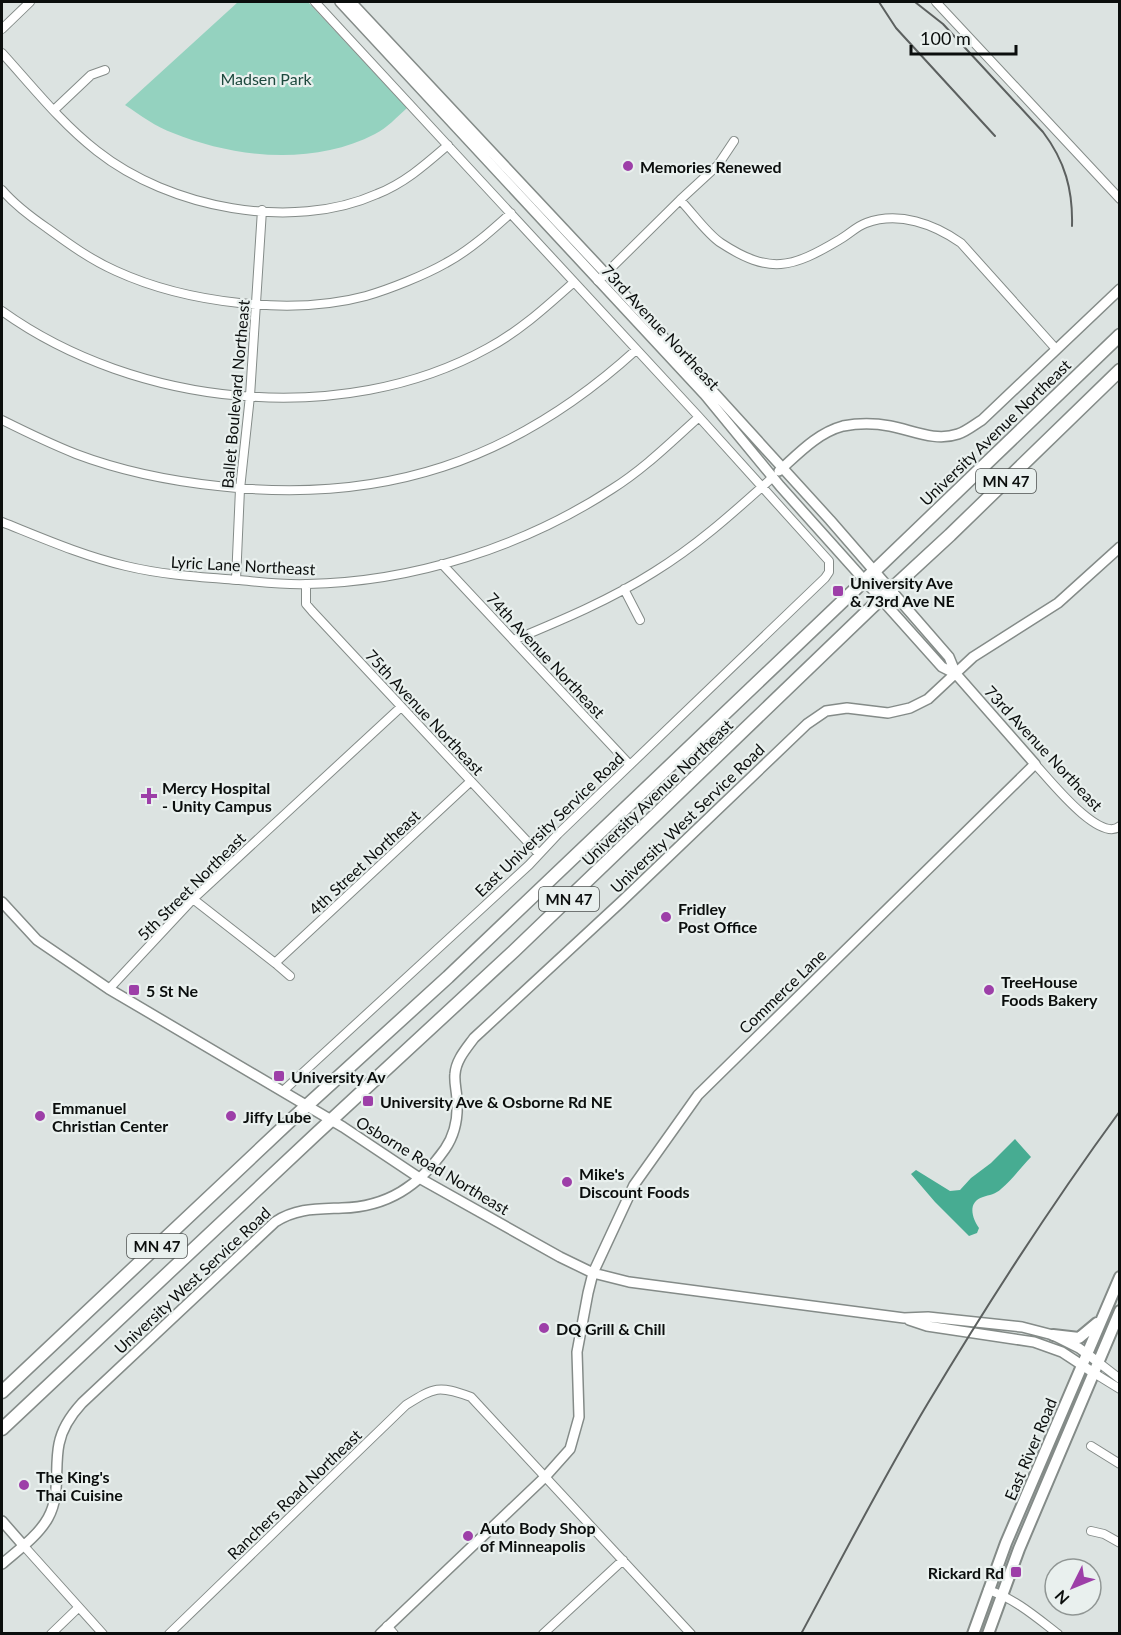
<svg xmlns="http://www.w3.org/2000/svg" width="1121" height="1635" font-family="Lato,sans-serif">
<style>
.green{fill:#94d2bf}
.water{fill:#47ac92}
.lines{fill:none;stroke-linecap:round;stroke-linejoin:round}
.minor-casing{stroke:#848b88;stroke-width:10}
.tertiary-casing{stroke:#848b88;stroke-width:12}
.secondary-casing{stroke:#848b88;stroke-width:14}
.primary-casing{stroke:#848b88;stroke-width:15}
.minor{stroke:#fff;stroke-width:8}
.tertiary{stroke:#fff;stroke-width:9}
.secondary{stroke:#fff;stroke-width:10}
.primary{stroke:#fff;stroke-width:12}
.rail{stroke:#5c605f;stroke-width:2}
.poi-dot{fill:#9d3fa8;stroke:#e9f0ee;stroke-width:2}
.labels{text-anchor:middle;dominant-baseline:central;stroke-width:4.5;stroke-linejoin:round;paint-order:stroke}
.shield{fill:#e9f0ee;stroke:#4e5250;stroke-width:1.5}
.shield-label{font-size:15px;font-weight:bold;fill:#0b0e0d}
.park-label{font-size:16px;fill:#1d493d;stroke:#e9f0ee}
.poi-label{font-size:16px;font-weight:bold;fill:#0b0e0d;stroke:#e9f0ee;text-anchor:start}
.street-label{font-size:16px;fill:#0b0e0d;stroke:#e9f0ee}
</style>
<rect width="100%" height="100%" fill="#dce3e1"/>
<path class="green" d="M238 2H308L407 108C397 117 387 128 375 134 313 166 235 158 173 133 156 127 140 115 125 105Z"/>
<path class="water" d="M1015 1139 1031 1157C1021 1167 1012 1180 1001 1189 996 1194 989 1195 983 1197 967 1202 972 1218 979 1228L977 1233 969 1236 935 1202 911 1174 916 1170 950 1191 960 1190 971 1178 991 1163Z"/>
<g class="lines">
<g class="minor-casing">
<path id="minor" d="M936 2 1120 199
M2 29 30 2
M2 53C32 86 61 123 97 151 169 208 292 232 377 194 405 183 426 164 448 145
M54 110 91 75 105 70
M2 190C15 205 31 217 47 228 69 244 91 260 116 271 186 303 292 316 366 296 390 289 425 275 446 263 470 250 491 231 511 213
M680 200C692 212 707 234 721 243 770 275 792 268 839 240 848 235 857 226 866 223 899 211 934 224 961 243L1056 349
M598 281 680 200 718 165 734 141
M2 311C136 407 342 429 488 348 520 331 547 306 574 282
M2 420C26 432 51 444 76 454 121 471 171 481 218 486 383 505 514 461 636 350
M2 522C42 538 83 556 126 566 163 575 201 577 239 580 261 582 284 585 307 584 413 582 523 547 612 489 644 469 671 442 699 417
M442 564 630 765
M236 580 240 489 250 396 262 210
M306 584V604L312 611 539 854
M624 589 640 620
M514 640C562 620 610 600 654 572 698 545 735 511 773 477
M1035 764C1049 779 1100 844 1120 826
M193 899 275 963 290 976
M275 963 471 781
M109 989 193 899 401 707
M283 1091 529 865 558 834 825 578 829 572V561L699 417 315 2
M1098 1362 1120 1379
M1094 1373 1120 1389
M1091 1446 1120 1464
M1091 1531 1104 1534 1120 1543
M23 1545 103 1634
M988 1590C1014 1598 1036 1617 1058 1634
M387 1626 394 1634
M51 1634 78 1608
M169 1634 406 1405C435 1387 438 1385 471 1397L691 1634
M543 1634 623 1560"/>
</g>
<g class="tertiary-casing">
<path id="tertiary" d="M340 2 705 395 780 486 942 667 956 674
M351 2 606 274 830 520 949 657 956 674 1035 764 698 1095 634 1185 593 1273 588 1293 577 1352 579 1417 570 1449 545 1477 380 1634
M779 471C798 454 817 433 843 426 858 423 875 423 890 426 912 430 935 442 958 434 967 431 975 424 982 420L1120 289
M2 902 37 940 109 989 343 1127 421 1179 560 1257 593 1273 629 1282 789 1303 904 1318 928 1317 1022 1327 1053 1335 1079 1348 1098 1362
M909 1320 927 1326 1034 1342 1062 1352 1094 1373
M2 1521 23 1545
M2 1564C17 1551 38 1536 48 1518 61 1495 54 1468 59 1444 62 1428 71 1415 82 1403L275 1222C296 1208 317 1209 342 1208 387 1207 419 1186 445 1149 454 1136 458 1118 457 1101 457 1092 454 1083 455 1074 456 1060 466 1049 474 1038L621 902 807 724 826 711 847 708 888 713 910 708 928 699 973 657 1058 603 1120 547"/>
</g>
<g class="secondary-casing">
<path id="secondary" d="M1053 1335 1079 1338 1097 1323
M973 1634 1006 1543 1120 1277
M988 1634 1019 1549 1120 1311"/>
</g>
<g class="primary-casing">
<path id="primary" d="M2 1392 291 1120 448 977 866 579 1120 335
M2 1429 315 1135 514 951 872 607 950 535 1120 370"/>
</g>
<use href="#minor" class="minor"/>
<use href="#tertiary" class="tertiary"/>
<use href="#secondary" class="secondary"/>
<use href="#primary" class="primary"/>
<path class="rail" d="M879 2 896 28 995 136
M915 2 943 24 1043 132C1065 161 1073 190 1072 226
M801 1634C843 1556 883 1478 928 1403 988 1303 1051 1205 1120 1111"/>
</g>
<g class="poi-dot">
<circle cx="628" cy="166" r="6"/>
<rect x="832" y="585" width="12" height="12" rx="3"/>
<path d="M146 787h6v6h6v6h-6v6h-6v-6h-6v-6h6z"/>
<circle cx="666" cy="917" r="6"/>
<rect x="128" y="984" width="12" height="12" rx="3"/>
<circle cx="989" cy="990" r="6"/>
<rect x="273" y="1070" width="12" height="12" rx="3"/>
<rect x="362" y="1095" width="12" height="12" rx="3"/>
<circle cx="40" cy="1116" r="6"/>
<circle cx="231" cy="1116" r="6"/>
<circle cx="567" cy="1182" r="6"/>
<circle cx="544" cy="1328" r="6"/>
<circle cx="24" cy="1485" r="6"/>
<circle cx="468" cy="1536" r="6"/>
<rect x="1010" y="1566" width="12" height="12" rx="3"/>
</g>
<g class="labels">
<g class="shield">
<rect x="976" y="469" width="60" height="24" rx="4.5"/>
<rect x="539" y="887" width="60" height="24" rx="4.5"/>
<rect x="127" y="1234" width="60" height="24" rx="4.5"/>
</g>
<g class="shield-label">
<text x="1006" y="481">MN 47</text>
<text x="569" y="899">MN 47</text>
<text x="157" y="1246">MN 47</text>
</g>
<g class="park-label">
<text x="266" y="78">Madsen Park</text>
</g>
<g class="poi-label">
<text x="640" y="166">Memories Renewed</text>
<text x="850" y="582">University Ave<tspan x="850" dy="18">&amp; 73rd Ave NE</tspan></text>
<text x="162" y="787">Mercy Hospital<tspan x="162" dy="18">- Unity Campus</tspan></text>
<text x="678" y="908">Fridley<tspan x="678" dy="18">Post Office</tspan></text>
<text x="1001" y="981">TreeHouse<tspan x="1001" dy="18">Foods Bakery</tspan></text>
<text x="146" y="990">5 St Ne</text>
<text x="291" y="1076">University Av</text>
<text x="380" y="1101">University Ave &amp; Osborne Rd NE</text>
<text x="52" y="1107">Emmanuel<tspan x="52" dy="18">Christian Center</tspan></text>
<text x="243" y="1116">Jiffy Lube</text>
<text x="579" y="1173">Mike's<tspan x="579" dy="18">Discount Foods</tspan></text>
<text x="556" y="1328">DQ Grill &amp; Chill</text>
<text x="36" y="1476">The King's<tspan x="36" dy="18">Thai Cuisine</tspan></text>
<text x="480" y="1527">Auto Body Shop<tspan x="480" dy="18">of Minneapolis</tspan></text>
<text x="1004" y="1572" text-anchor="end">Rickard Rd</text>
</g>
<g class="street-label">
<text transform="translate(661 327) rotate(47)">73rd Avenue Northeast</text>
<text transform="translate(235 394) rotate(-85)">Ballet Boulevard Northeast</text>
<text transform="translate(995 432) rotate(-44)">University Avenue Northeast</text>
<text transform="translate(243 565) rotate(3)">Lyric Lane Northeast</text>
<text transform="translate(546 655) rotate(47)">74th Avenue Northeast</text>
<text transform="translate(425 712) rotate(47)">75th Avenue Northeast</text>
<text transform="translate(1044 748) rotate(47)">73rd Avenue Northeast</text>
<text transform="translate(657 792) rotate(-44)">University Avenue Northeast</text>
<text transform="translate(687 818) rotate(-44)">University West Service Road</text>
<text transform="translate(549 824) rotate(-44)">East University Service Road</text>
<text transform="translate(364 862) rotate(-43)">4th Street Northeast</text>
<text transform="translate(191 886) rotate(-45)">5th Street Northeast</text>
<text transform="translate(782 991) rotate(-44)">Commerce Lane</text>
<text transform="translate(433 1165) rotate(31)">Osborne Road Northeast</text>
<text transform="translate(192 1280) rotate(-43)">University West Service Road</text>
<text transform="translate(1030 1449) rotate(-67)">East River Road</text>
<text transform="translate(294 1494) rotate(-44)">Ranchers Road Northeast</text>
</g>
</g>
<rect width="1121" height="1635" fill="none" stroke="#0b0e0d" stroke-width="6"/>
<g transform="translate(1073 1587) rotate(227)"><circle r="28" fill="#e9f0ee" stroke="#909694" stroke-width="1.5"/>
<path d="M0-4.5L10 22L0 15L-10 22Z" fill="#9d3fa8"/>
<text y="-9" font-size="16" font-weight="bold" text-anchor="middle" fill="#0b0e0d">N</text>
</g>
<path d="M911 45v9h105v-9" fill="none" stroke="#0b0e0d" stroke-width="3"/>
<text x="920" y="45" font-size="18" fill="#0b0e0d" stroke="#e9f0ee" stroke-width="4.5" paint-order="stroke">100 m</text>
</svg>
